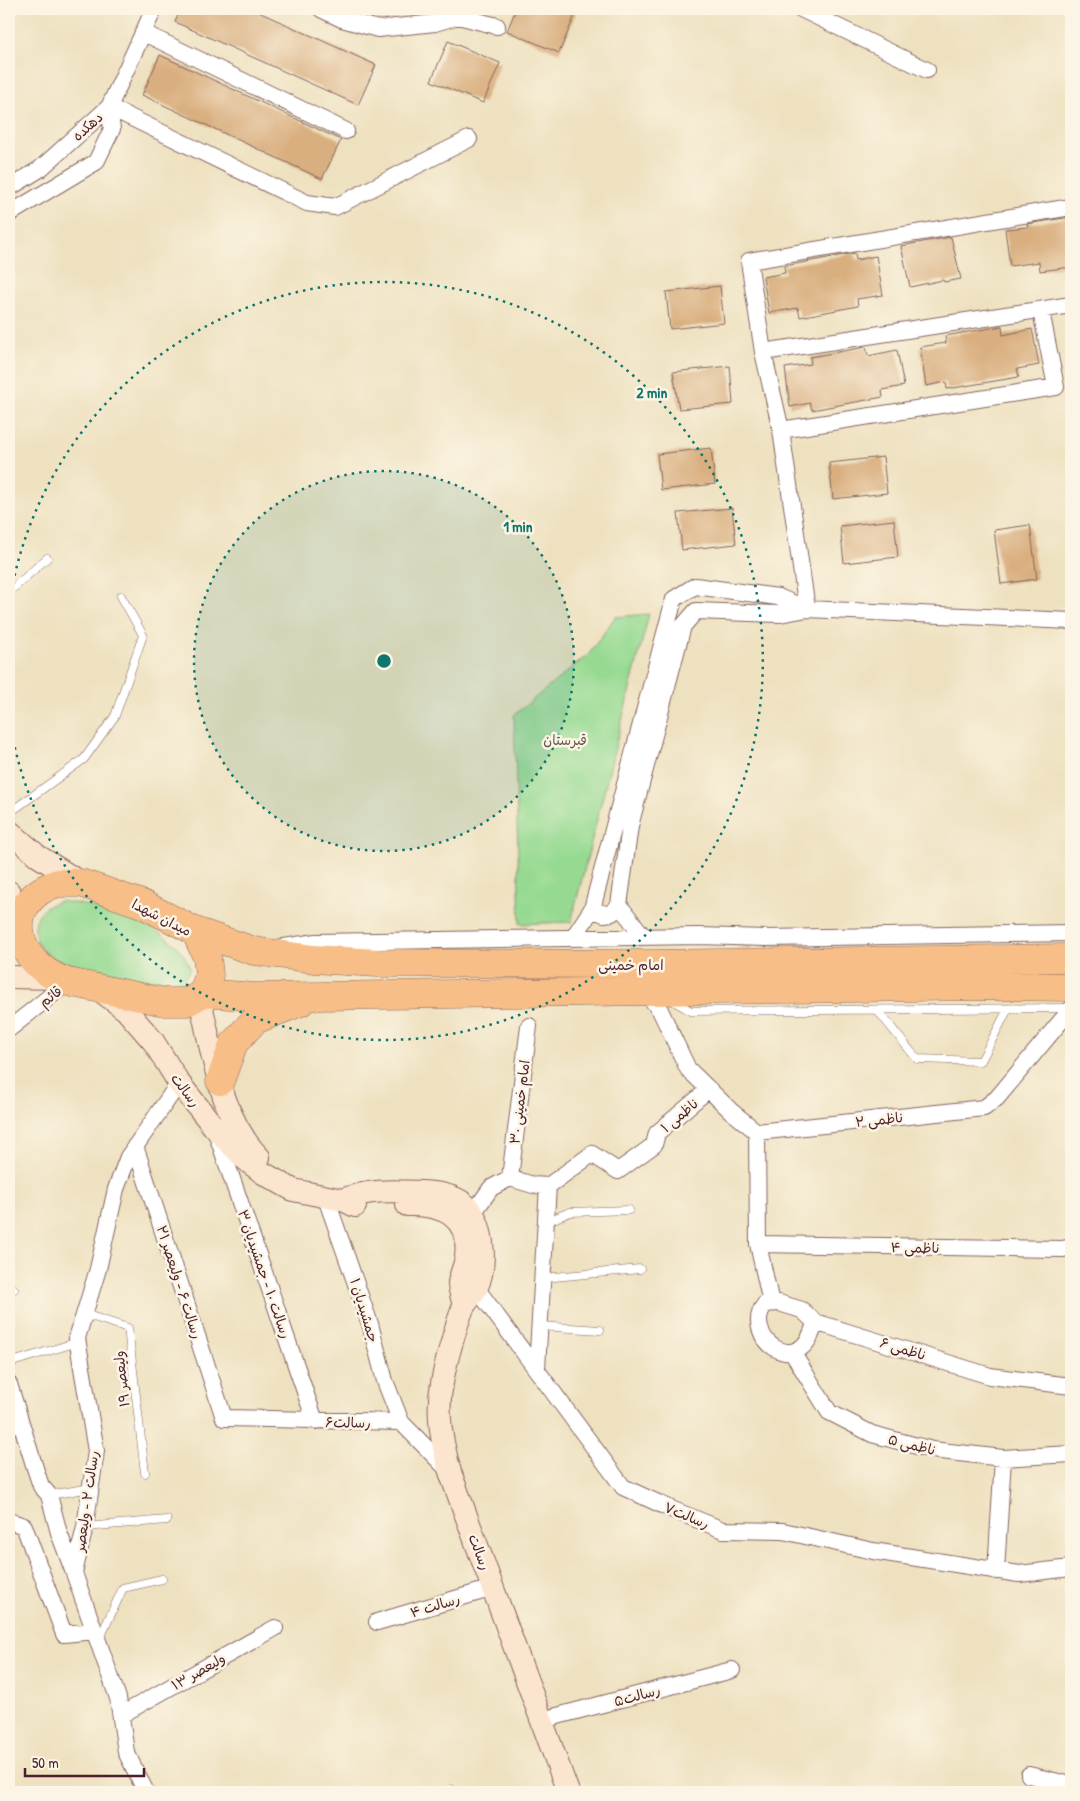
<svg xmlns="http://www.w3.org/2000/svg" width="1080" height="1801" font-family="'Patrick Hand','Playpen Sans Arabic',sans-serif">
<style>
.green{fill:#96da92;stroke:#707c5e}
.building{fill:#d9af7f}
.lines{fill:none;stroke-linecap:round;stroke-linejoin:round}
.lane-casing{stroke:#83635f;stroke-width:9}
.street-casing{stroke:#83635f;stroke-width:18}
.secondary-casing{stroke:#83635f;stroke-width:24}
.highway-casing{stroke:#83635f;stroke-width:29}
.lane{stroke:#fff;stroke-width:8}
.street{stroke:#fff;stroke-width:16}
.secondary{stroke:#fce5cf;stroke-width:22}
.highway{stroke:#f7be88;stroke-width:28}
.ring{fill:none;stroke:#0f766e;stroke-width:2.5;stroke-dasharray:2.5 5}
.labels{text-anchor:middle;dominant-baseline:central;stroke-width:5;stroke-linejoin:round;paint-order:stroke}
.street-label{font-size:14px;fill:#4a1f2b;stroke:#fcf5e5}
.park-label{font-size:14px;fill:#61574a;stroke:#fcf5e5}
.centre{fill:#0f766e;stroke:#fcf5e5;stroke-width:2.5}
.ring-label{font-size:15px;text-anchor:middle;font-weight:bold;fill:#0f766e;stroke:#fcf5e5;stroke-width:5;stroke-linejoin:round;paint-order:stroke}
</style>
<rect width="100%" height="100%" fill="#fcf5e5"/>
<filter id="ink" filterUnits="userSpaceOnUse"><feTurbulence type="fractalNoise" baseFrequency=".02" numOctaves="2"/><feDisplacementMap in="SourceGraphic" scale="10" xChannelSelector="R" yChannelSelector="G"/><feConvolveMatrix kernelMatrix="1 2 1 2 8 2 1 2 1" color-interpolation-filters="sRGB"/></filter>
<filter id="wash" filterUnits="userSpaceOnUse"><feTurbulence type="fractalNoise" baseFrequency=".0096" numOctaves="4" result="noise"/><feDisplacementMap in="SourceGraphic" scale="20" xChannelSelector="R" yChannelSelector="G"/><feGaussianBlur stdDeviation="1.12" result="paint"/><feColorMatrix in="noise" values="0 0 0 0 0 0 0 0 0 0 0 0 0 0 0 0 0 1.4 0 .05"/><feComposite in="paint" operator="in"/></filter>
<g filter="url(#wash)">
<rect width="100%" height="100%" fill="#eee1c0"/>
<path class="green" d="M649 614 571 922 520 924 514 715 589 654 615 617Z
M60 901C100 906 178 925 190 969L184 980 172 987C143 982 67 969 46 953 37 947 34 936 35 926 38 910 46 906 60 901Z"/>
<g id="blocks">
<path class="building" d="M181 9H252L376 65 358 105 175 22Z
M516 9H566L576 13 559 53 507 31Z
M448 41 500 63 483 103 431 81Z
M160 55 341 140 322 179 142 95Z
M1071 217V267L1040 271 1039 262 1010 266 1005 229 1028 227 1027 224Z
M951 237 961 279 944 282 943 280 910 287 901 246Z
M855 253 856 260 876 256 883 295 857 299 858 306 800 317 798 308 769 313 763 277 785 273 784 266Z
M720 286 724 323 670 329 666 292Z
M1002 326 1003 335 1032 329 1039 365 1017 369 1019 377 947 389 946 382 926 386 920 347 946 343 945 336Z
M866 347 868 356 897 350 904 386 882 390 883 397 812 410 810 403 790 407 785 368 811 364 810 357Z
M730 366 733 404 679 409 673 372Z
M711 448 715 484 661 490 657 454Z
M883 457 887 493 833 499 829 463Z
M732 508 736 544 682 550 678 513Z
M894 520 898 557 844 563 840 526Z
M1030 525 1037 579 1001 584 994 530Z"/>
</g>
</g>
<g filter="url(#ink)">
<use href="#blocks" fill-opacity="0" stroke="#83635f" stroke-width="1"/>
<g class="lines">
<g class="lane-casing">
<path id="lane" d="M9 592 47 558
M9 813 84 759 115 716 143 635 121 596
M670 999 691 1011 1070 1008
M877 1010 917 1059 981 1061 1008 1009
M546 1222 570 1212 629 1210
M543 1278 640 1269
M9 1290 14 1289
M84 1314 128 1328 145 1473
M540 1326 600 1330
M9 1363 78 1342
M49 1495 91 1488
M85 1527 167 1520
M99 1640 123 1588 162 1579
M451 1789V1792"/>
</g>
<g class="street-casing">
<path id="street" d="M321 9 342 19 378 29 435 23 458 16 497 26
M801 9 927 70
M144 33 346 131
M109 107 307 203 335 207 469 139
M9 188 40 169 109 107 154 9
M9 214 96 162 112 129 109 107
M763 352 1071 305
M781 430 1056 387 1041 311
M807 609 781 430 763 352 749 261 1071 207
M592 909 604 914 612 913 619 905
M644 937 619 905 630 826 683 626 696 611 780 614 807 609 1071 621
M573 938 592 909 674 599 695 586 778 597 807 609
M284 947 316 942 699 936 766 938 1071 933
M644 990 660 1010 688 1069 731 1111 757 1132
M9 1029 68 982
M216 1132 315 1421
M757 1132 984 1108 997 1098 1071 1009
M757 1132 758 1244 771 1303
M135 1146 224 1418 401 1422 450 1472
M510 1178 529 1026
M326 1198 370 1324 385 1381 401 1422
M474 1212 491 1188 510 1178 533 1185 548 1186 592 1154 618 1171 654 1145 657 1133 709 1089
M758 1244 1063 1249 1071 1247
M477 1289 623 1487 671 1509 723 1530 783 1531 873 1551 1019 1574 1071 1568
M779 1303 802 1310 815 1322C801 1384 740 1336 765 1304Z
M815 1322 990 1376 1071 1386
M792 1352 829 1412 872 1434 932 1450 1003 1458 1071 1454
M537 1368 548 1186
M9 1384 35 1468 41 1486 49 1495 59 1533 74 1573
M9 1521 24 1526 64 1634 94 1631
M996 1571 1003 1458
M377 1622 493 1588
M121 1715 275 1628
M542 1720 732 1670
M1029 1775 1071 1785
M146 1792 126 1752 118 1698 74 1573 85 1527 96 1451 77 1338 98 1269 116 1189 128 1157 179 1083"/>
</g>
<g class="secondary-casing">
<path id="secondary" d="M9 831 38 856 81 883
M9 892 19 911
M9 977 56 978
M98 989 126 1010 153 1041 179 1083 214 1127 245 1159 263 1173 293 1190 343 1200 355 1206
M199 995C212 1049 219 1116 259 1157
M343 1200C366 1189 396 1191 421 1192 458 1193 477 1204 482 1243 484 1258 483 1273 477 1287 474 1294 468 1300 464 1306 457 1321 445 1365 442 1383 436 1414 442 1442 450 1472L568 1792
M407 1205C442 1204 471 1216 466 1257 465 1266 460 1275 459 1283 459 1290 463 1300 464 1306"/>
</g>
<g class="highway-casing">
<path id="highway" d="M58 883H81L142 904 195 931 207 957 209 975 203 993 187 1002H165L68 982C12 964 0 901 58 883Z
M195 931 254 951 313 959 377 963 652 964 1071 958
M203 993 256 997 979 986 1071 987
M220 1081 234 1043 255 1020 301 1002"/>
</g>
<use href="#lane" class="lane"/>
<use href="#street" class="street"/>
<use href="#secondary" class="secondary"/>
<use href="#highway" class="highway"/>
</g>
</g>
<circle cx="384" cy="661" r="190" fill="#0f766e" fill-opacity=".12"/>
<g class="ring">
<circle cx="384" cy="661" r="190"/>
<path d="M9 605A379 379 0 1 1 9 717"/>
</g>
<g class="labels">
<g class="street-label">
<text transform="translate(87 126) rotate(-42)">دهکده</text>
<text transform="translate(162 917) rotate(27)">میدان شهدا</text>
<text x="631" y="964">امام خمینی</text>
<text transform="translate(50 996) rotate(-38)">قائم</text>
<text transform="translate(186 1090) rotate(53)">رسالت</text>
<text transform="translate(519 1102) rotate(-83)">امام خمینی ۳۰</text>
<text transform="translate(679 1115) rotate(-40)">ناظمی ۱</text>
<text transform="translate(879 1119) rotate(-6)">ناظمی ۲</text>
<text transform="translate(915 1247) rotate(1)">ناظمی ۴</text>
<text transform="translate(265 1274) rotate(71)">رسالت ۱۰ - جمشیدیان ۳</text>
<text transform="translate(180 1282) rotate(72)">رسالت ۶ - ولیعصر ۲۱</text>
<text transform="translate(365 1310) rotate(73)">جمشیدیان ۱</text>
<text transform="translate(903 1348) rotate(17)">ناظمی ۶</text>
<text transform="translate(121 1379) rotate(-96)">ولیعصر ۱۹</text>
<text transform="translate(348 1422) rotate(1)">رسالت۶</text>
<text transform="translate(912 1444) rotate(14)">ناظمی ۵</text>
<text transform="translate(86 1501) rotate(-82)">رسالت ۲ - ولیعصر</text>
<text transform="translate(687 1515) rotate(23)">رسالت۷</text>
<text transform="translate(480 1552) rotate(69)">رسالت</text>
<text transform="translate(435 1605) rotate(-17)">رسالت ۴</text>
<text transform="translate(198 1671) rotate(-30)">ولیعصر ۱۳</text>
<text transform="translate(637 1695) rotate(-15)">رسالت۵</text>
</g>
<g class="park-label">
<text x="565" y="739">قبرستان</text>
</g>
</g>
<circle cx="384" cy="661" r="8" class="centre"/>
<g class="ring-label">
<text x="652" y="398">2 min</text>
<text x="518" y="532">1 min</text>
</g>
<rect width="1080" height="1801" fill="none" stroke="#fcf5e5" stroke-width="30"/>
<path d="M25 1768v8h119v-8" fill="none" stroke="#4a1f2b" stroke-width="2.5"/>
<text x="32" y="1768" font-size="15" fill="#4a1f2b" stroke="#fcf5e5" stroke-width="4" paint-order="stroke">50 m</text>
</svg>
